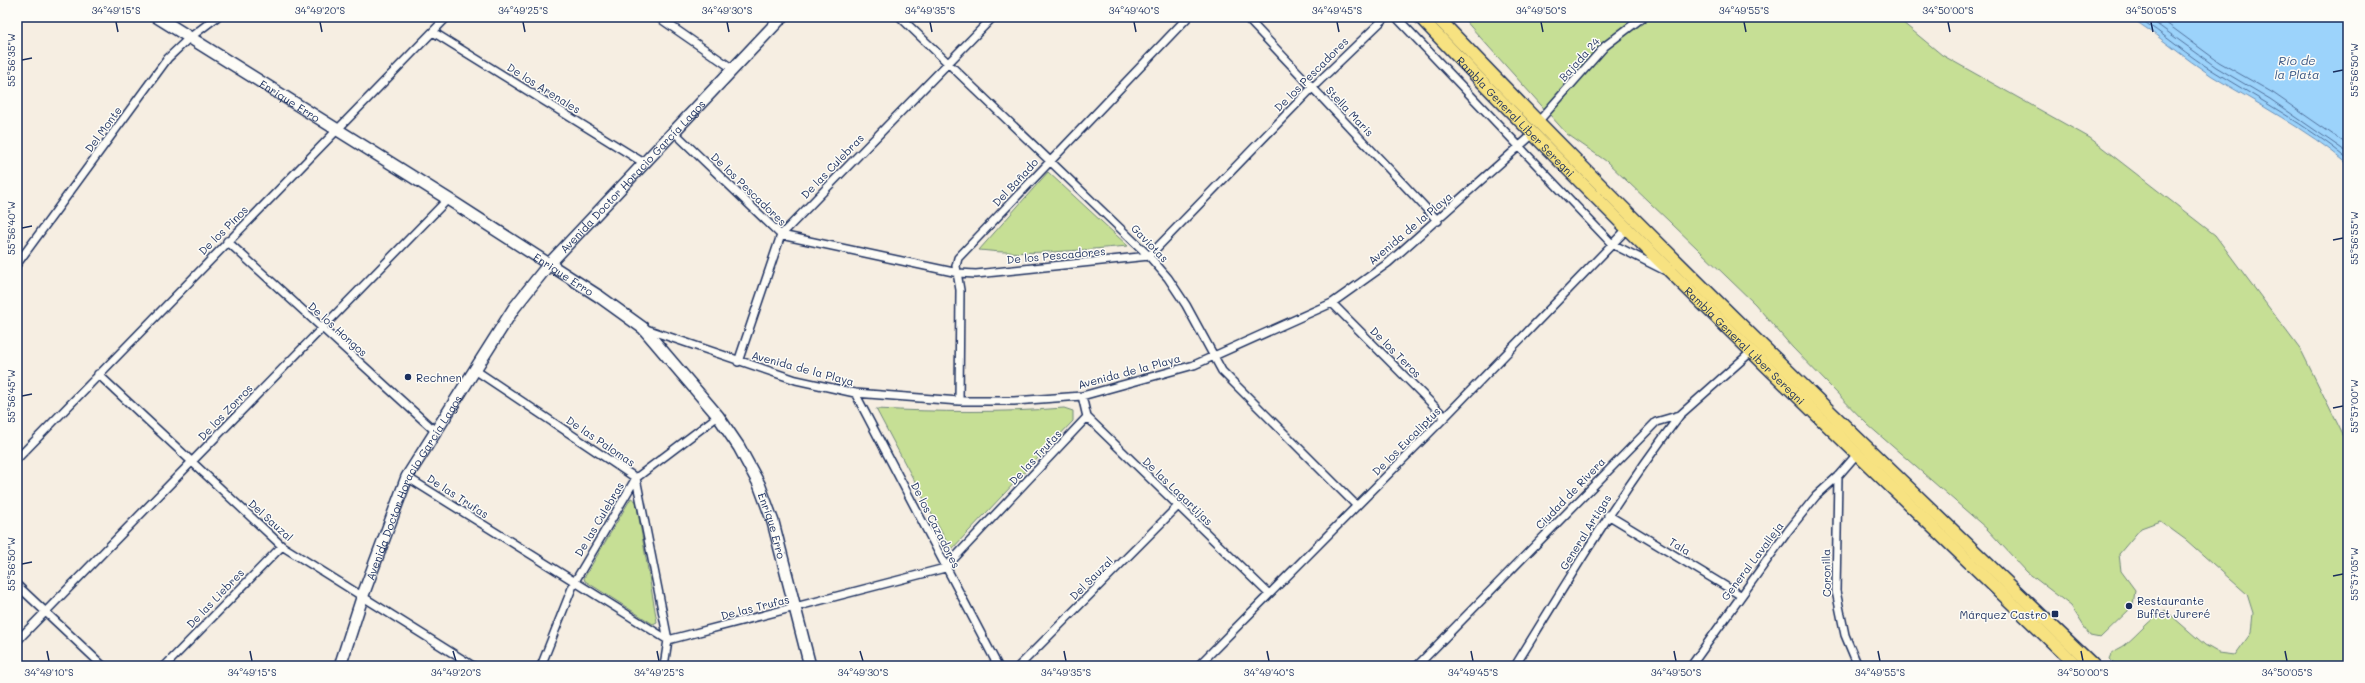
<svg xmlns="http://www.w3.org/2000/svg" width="2365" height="683" font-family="Mali,sans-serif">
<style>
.green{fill:#c6df95;stroke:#70877a}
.water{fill:#9cd3fb;stroke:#6891bc}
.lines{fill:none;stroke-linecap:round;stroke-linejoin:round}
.shore{stroke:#4f719d;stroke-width:1}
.street-casing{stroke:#1b2f5e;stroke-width:10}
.secondary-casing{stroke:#1b2f5e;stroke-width:14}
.primary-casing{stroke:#1b2f5e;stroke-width:15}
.street{stroke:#fdfcf7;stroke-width:7}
.secondary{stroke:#fdfcf7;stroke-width:11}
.primary{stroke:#f7e281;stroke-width:12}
.ticks{fill:none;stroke:#1b2f5e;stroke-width:1.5}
.poi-dot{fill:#1b2f5e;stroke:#fdfcf7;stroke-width:1.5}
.labels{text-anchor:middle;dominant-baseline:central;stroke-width:3;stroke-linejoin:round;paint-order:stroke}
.street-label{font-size:11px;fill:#1b2f5e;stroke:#fdfcf7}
.poi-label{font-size:11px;fill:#1b2f5e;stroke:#fdfcf7;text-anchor:start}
.water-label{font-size:12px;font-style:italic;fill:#3b5885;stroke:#fdfcf7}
.neatline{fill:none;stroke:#1b2f5e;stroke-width:1.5}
.ticks-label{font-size:10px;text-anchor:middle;fill:#1b2f5e}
</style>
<rect width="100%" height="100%" fill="#f6eee2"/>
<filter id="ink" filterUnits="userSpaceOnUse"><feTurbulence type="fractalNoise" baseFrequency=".025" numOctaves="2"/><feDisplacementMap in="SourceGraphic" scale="8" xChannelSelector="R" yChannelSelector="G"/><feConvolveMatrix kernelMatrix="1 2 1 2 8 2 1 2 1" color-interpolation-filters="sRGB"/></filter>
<g filter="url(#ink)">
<path class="green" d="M1462 17H1896L1942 55 2090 138 2215 235 2302 352 2348 445V666H2116L2109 659C2112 650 2118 650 2125 645 2139 633 2150 619 2165 610L2205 645 2219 653 2235 655 2251 633 2253 613 2247 594 2186 540 2160 521 2141 528 2119 554 2121 571 2135 590 2133 606 2100 638 2090 636 2071 606 2027 572 1987 529 1868 425 1792 347 1755 304 1671 223 1606 161 1567 134Z
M1048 172 1128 246C1079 250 1029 256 979 250Z
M1064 408 1073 411V421L951 550 876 409C939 412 1001 413 1064 408Z
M631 498 636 501 657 622 653 624 585 581 584 578Z"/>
<path class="water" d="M2130 17H2348V164C2306 129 2258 104 2212 76 2184 58 2158 35 2130 17Z"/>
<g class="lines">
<path class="shore" d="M2137 17C2164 34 2188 56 2215 72 2260 100 2307 125 2348 159
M2147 17 2216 67 2270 99 2348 153
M2158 17 2219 62 2273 93 2348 145"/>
<g class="street-casing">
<path id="street" d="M658 17 733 69
M900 17 1149 256 1168 278 1186 305 1222 371 1357 506
M1246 17 1438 221
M1396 17 1612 244 1664 270
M433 32 644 163
M1537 123 1605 46 1643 17
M674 132 781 235 958 273 976 274 1149 256 1313 87 1386 17
M227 241 435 431
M17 264 168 58 188 39 217 17
M1332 303 1445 417
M646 329 796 380 855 393 959 401H1014L1082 396 1194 365 1332 303 1388 263 1532 135
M738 362 781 235 993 17
M475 370 636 478 668 640 664 666
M98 374 282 546 473 666
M855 393 998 666
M1082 396 1087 417 1269 594
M959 401 960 290 956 266 958 258 1188 17
M17 459 447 17
M1838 476 1836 591 1845 635 1858 666
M407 477 668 640 945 568 1087 417
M1608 515 1740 595
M17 585 103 666
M17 641 448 199
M165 666 282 546
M541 666 574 583 636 478 718 416
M1019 666 1178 506
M1198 666 1445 417 1627 229
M1417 666 1656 422 1680 415 1751 352
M1515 666C1568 580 1619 495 1680 415
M1691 666 1788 531 1816 496 1838 476 1857 454"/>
</g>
<g class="secondary-casing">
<g id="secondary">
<path id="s1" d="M157 17 448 199 600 297 643 328 718 416 739 447 759 484 773 522 810 666"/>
<path id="s2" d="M340 666 363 595 407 477 514 308 549 264 782 17"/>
</g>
</g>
<g class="primary-casing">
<g id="primary">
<path id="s3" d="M1420 17C1632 240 1855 452 2077 666"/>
<path d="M1437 17C1649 240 1872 453 2094 666"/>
</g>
</g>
<use href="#street" class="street"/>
<use href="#secondary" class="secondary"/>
<use href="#primary" class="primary"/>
</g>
</g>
<path class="ticks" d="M116 22 118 32M320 22 322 32M523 22 525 32M727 22 729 32M930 22 932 32M1134 22 1136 32M1337 22 1339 32M1541 22 1543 32M1744 22 1746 32M1948 22 1950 32M2151 22 2153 32M22 60 32 58M2333 72 2343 70M22 228 32 226M2333 240 2343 238M22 396 32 394M2333 408 2343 406M22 564 32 562M2333 576 2343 574M47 651 49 661M250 651 252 661M453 651 456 661M657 651 659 661M860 651 863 661M1064 651 1066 661M1267 651 1269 661M1471 651 1473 661M1674 651 1676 661M1878 651 1880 661M2081 651 2083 661M2285 651 2287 661"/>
<g class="poi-dot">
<circle cx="408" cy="377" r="4"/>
<circle cx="2129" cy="606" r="4"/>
<rect x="2051" y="610" width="8" height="8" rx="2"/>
</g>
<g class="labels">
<g class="street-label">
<text transform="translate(1579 59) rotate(-48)">Bajada 24</text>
<text transform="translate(1311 74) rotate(-45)">De los Pescadores</text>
<text transform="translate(544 88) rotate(32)">De los Arenales</text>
<text stroke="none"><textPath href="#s1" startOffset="157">Enrique Erro</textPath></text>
<text transform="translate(1350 111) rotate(47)">Stella Maris</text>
<text stroke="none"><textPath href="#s3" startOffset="138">Rambla General Liber Seregni</textPath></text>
<text transform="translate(103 129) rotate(-54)">Del Monte</text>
<text transform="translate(832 166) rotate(-46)">De las Culebras</text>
<text stroke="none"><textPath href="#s2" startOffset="578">Avenida Doctor Horacio García Lagos</textPath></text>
<text transform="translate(1015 182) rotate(-47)">Del Bañado</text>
<text transform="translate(749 189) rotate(44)">De los Pescadores</text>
<text transform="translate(1410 228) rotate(-40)">Avenida de la Playa</text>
<text transform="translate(223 230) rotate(-45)">De los Pinos</text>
<text transform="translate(1150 243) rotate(46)">Gaviotas</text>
<text transform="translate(1056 255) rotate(-5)">De los Pescadores</text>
<text stroke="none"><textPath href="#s1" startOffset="481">Enrique Erro</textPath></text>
<text transform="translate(338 329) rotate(42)">De los Hongos</text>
<text stroke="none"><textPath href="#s3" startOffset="462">Rambla General Liber Seregni</textPath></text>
<text transform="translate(1396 352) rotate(45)">De los Teros</text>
<text transform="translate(803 368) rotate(15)">Avenida de la Playa</text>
<text transform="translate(1129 371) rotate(-15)">Avenida de la Playa</text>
<text transform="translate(225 412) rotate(-46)">De los Zorros</text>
<text transform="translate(601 441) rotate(34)">De las Palomas</text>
<text transform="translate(1406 441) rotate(-45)">De los Eucaliptus</text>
<text transform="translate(1035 457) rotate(-47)">De las Trufas</text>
<text stroke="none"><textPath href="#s2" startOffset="194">Avenida Doctor Horacio García Lagos</textPath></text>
<text transform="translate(1178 491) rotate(44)">De las Lagartijas</text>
<text transform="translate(1570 493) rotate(-46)">Ciudad de Rivera</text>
<text transform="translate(458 496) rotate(33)">De las Trufas</text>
<text transform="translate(599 519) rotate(-59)">De las Culebras</text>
<text transform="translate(271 520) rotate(42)">Del Sauzal</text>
<text transform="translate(936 525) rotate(63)">De los Cazadores</text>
<text stroke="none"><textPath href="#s1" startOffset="816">Enrique Erro</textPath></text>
<text transform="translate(1585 532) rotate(-58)">General Artigas</text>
<text transform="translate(1680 546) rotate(31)">Tala</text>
<text transform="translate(1752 561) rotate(-53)">General Lavalleja</text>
<text transform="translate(1826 573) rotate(-91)">Coronilla</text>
<text transform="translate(1091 578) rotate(-45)">Del Sauzal</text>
<text transform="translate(215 598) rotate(-46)">De las Liebres</text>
<text transform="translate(755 607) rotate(-14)">De las Trufas</text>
</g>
<g class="poi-label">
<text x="416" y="377">Rechnen</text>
<text x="2137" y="600">Restaurante<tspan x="2137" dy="13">Buffet Jureré</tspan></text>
<text x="2047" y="614" text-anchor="end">Márquez Castro</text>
</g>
<g class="water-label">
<text x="2297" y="60">Río de<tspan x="2297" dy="14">la Plata</tspan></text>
</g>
</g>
<rect width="2365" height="683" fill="none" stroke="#fdfcf7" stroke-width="44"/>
<rect x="22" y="22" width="2321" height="639" class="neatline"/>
<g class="ticks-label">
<text x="116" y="14">34°49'15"S</text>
<text x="320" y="14">34°49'20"S</text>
<text x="523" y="14">34°49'25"S</text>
<text x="727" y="14">34°49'30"S</text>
<text x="930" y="14">34°49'35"S</text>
<text x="1134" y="14">34°49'40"S</text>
<text x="1337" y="14">34°49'45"S</text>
<text x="1541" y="14">34°49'50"S</text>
<text x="1744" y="14">34°49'55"S</text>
<text x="1948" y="14">34°50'00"S</text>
<text x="2151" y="14">34°50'05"S</text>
<text transform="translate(11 60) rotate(-90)" y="4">55°56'35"W</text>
<text transform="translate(2354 70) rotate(-90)" y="4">55°56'50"W</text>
<text transform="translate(11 228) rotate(-90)" y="4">55°56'40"W</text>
<text transform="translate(2354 238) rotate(-90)" y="4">55°56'55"W</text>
<text transform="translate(11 396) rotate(-90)" y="4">55°56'45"W</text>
<text transform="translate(2354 406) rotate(-90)" y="4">55°57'00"W</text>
<text transform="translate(11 564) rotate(-90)" y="4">55°56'50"W</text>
<text transform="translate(2354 574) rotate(-90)" y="4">55°57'05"W</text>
<text x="49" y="676">34°49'10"S</text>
<text x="252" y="676">34°49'15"S</text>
<text x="456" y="676">34°49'20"S</text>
<text x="659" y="676">34°49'25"S</text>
<text x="863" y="676">34°49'30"S</text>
<text x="1066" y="676">34°49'35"S</text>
<text x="1269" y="676">34°49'40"S</text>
<text x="1473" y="676">34°49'45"S</text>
<text x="1676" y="676">34°49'50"S</text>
<text x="1880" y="676">34°49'55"S</text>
<text x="2083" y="676">34°50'00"S</text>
<text x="2287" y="676">34°50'05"S</text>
</g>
</svg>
